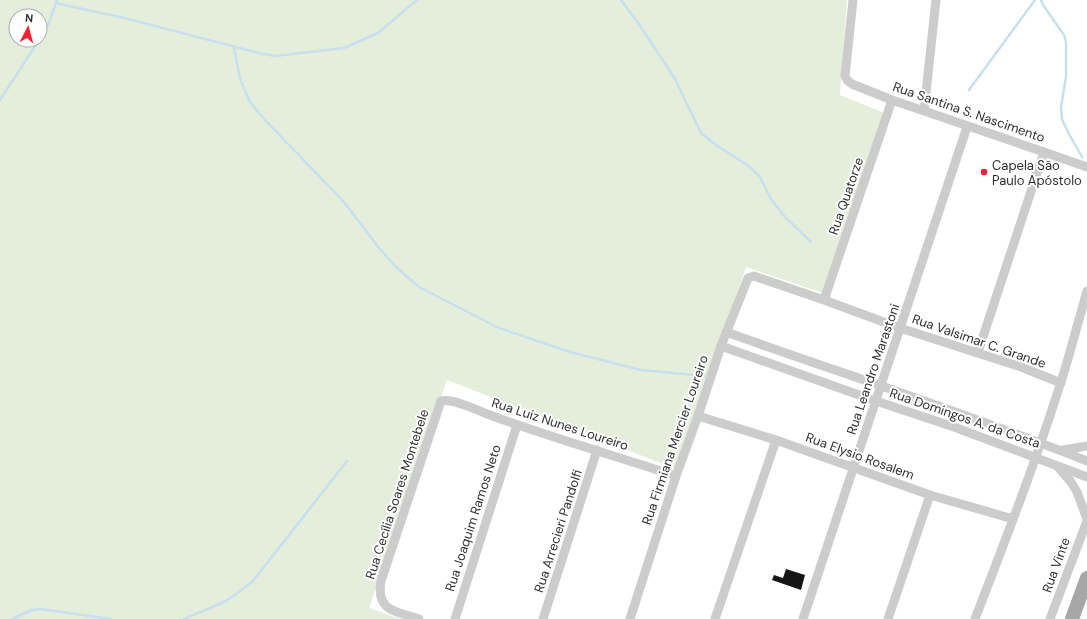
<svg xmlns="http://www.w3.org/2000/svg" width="1087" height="619" font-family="'DM Sans',sans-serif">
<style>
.green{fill:#e5eddb;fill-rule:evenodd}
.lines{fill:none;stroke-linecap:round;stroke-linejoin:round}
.stream{stroke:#c6e0ef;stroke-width:2.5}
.building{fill:#161616}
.minor{stroke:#ccc;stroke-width:9}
.primary{stroke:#a7a7a7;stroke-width:14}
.poi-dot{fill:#f62134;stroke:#fff;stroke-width:1.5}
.labels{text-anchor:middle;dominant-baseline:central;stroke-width:4;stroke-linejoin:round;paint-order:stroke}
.street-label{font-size:13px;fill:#2f2f2f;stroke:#fff}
.poi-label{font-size:13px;fill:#2f2f2f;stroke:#fff;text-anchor:start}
</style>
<rect width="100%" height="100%" fill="#fff"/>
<path class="green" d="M0 0H847L840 95 887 114 826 294 746 267 676 469 447 380 369 608 400 619H0ZM16 16H40V40H16Z"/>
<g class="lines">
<path class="stream" d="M621 0 639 24 675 79 701 133 716 145 750 167 760 177 771 199 784 216 811 242
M1041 0 1043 5 1064 35 1066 42V77L1061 107 1062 119 1069 134 1082 157
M56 3 124 18 263 54 275 56 344 48 378 33 417 0
M40 38 49 23 57 0
M234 47 240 79 250 102 266 121 344 202 379 248 396 267 419 287 499 328 570 352 641 370 705 376
M969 90 1035 0
M0 100 39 40
M12 619 32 610 41 609 111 619
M184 619 224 602 239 592 253 581 347 461"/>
</g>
<path class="building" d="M786 569 805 575 801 590 772 580 774 575 783 578Z"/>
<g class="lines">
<path class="minor" d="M853 0 845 76 848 81 852 84 892 100 1044 152 1087 167
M924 111 936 0
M824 300 892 100
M726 332C847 375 968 414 1087 461
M721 346 876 401 954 427 1087 477
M978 352 1044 152
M698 416 776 440 930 495 1013 519
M1063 450 1087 446
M1057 466 1071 482 1077 492 1087 519
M419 619C395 611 376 611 381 581L441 401C452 398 477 410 487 414 549 437 613 455 676 476
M455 619 517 425
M543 619 597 450
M630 619 676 476 698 416 721 346 748 278 754 276 824 300 900 328 1021 367 1061 383
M715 619 776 440
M803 619 967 127
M888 619 930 495
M975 619C1005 541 1035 464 1060 385 1070 354 1078 322 1087 291
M1050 619 1087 521"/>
<path class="primary" d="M1072 619 1087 578"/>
</g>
<circle class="poi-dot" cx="984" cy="172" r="4"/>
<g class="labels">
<g class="street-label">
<text transform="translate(969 112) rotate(19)">Rua Santina S. Nascimento</text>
<text transform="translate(846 196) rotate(-71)">Rua Quatorze</text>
<text transform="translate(979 341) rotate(19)">Rua Valsimar C. Grande</text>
<text transform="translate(873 369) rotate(-71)">Rua Leandro Marastoni</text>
<text transform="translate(965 418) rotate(19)">Rua Domingos A. da Costa</text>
<text transform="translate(560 424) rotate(18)">Rua Luiz Nunes Loureiro</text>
<text transform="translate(675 440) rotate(-71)">Rua Firmiana Mercier Loureiro</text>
<text transform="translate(860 456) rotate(20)">Rua Elysio Rosalem</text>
<text transform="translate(397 494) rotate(-72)">Rua Cecília Soares Montebele</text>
<text transform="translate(473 518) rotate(-72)">Rua Joaquim Ramos Neto</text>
<text transform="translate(558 531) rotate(-72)">Rua Arrecieri Pandolfi</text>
<text transform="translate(1056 565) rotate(-70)">Rua Vinte</text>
</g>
<g class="poi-label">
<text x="992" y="165">Capela São<tspan x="992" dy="15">Paulo Apóstolo</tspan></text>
</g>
</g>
<g transform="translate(28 28) rotate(6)"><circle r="19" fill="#ffffff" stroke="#acacac"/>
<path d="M0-3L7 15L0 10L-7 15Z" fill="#f62134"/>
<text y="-6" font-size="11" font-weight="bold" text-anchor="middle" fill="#2f2f2f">N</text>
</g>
</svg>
